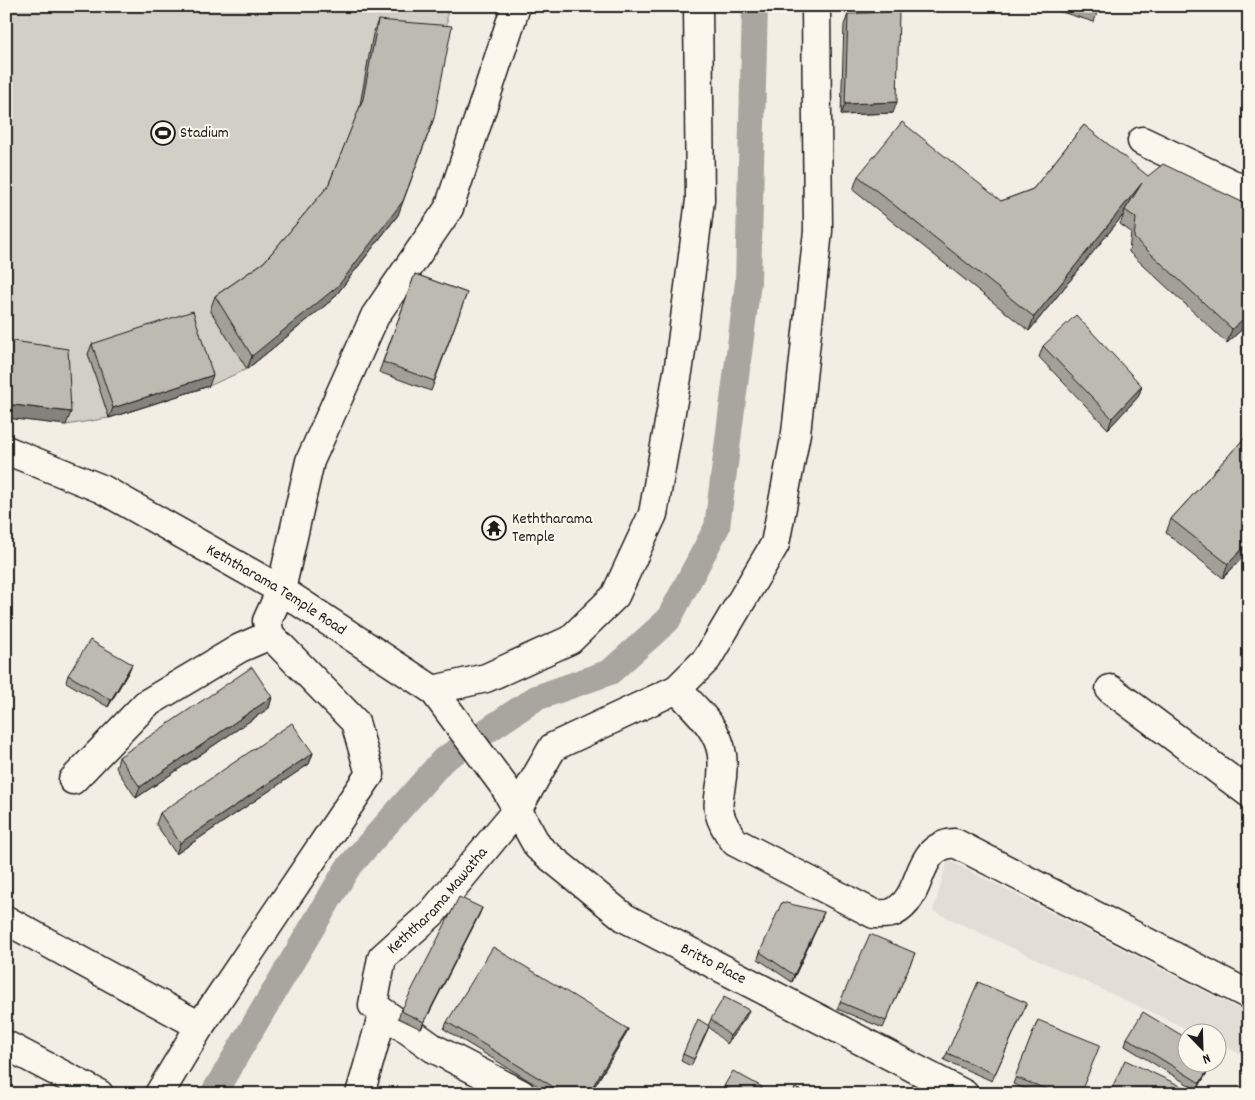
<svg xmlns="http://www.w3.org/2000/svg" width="1255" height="1100" font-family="Dekko,sans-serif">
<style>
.built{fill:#e2ded5}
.green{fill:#d2cfc6;stroke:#777671}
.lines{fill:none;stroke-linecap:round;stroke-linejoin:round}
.canal{stroke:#a9a6a0;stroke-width:26}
.minor-casing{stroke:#1c1c1c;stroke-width:31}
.minor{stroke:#fbf7ec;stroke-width:28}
.wall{fill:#a3a098;stroke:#1c1c1c}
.shaded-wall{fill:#84827c;stroke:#1c1c1c}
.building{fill:#bdbab1;stroke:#1c1c1c}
.labels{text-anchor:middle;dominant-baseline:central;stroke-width:4;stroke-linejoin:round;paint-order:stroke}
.poi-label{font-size:16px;fill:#1c1c1c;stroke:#fbf7ec;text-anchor:start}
.street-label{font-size:16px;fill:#1c1c1c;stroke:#fbf7ec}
</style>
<rect width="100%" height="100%" fill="#f2eee4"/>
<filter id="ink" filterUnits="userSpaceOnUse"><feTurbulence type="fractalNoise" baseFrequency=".02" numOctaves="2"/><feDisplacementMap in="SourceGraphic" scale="10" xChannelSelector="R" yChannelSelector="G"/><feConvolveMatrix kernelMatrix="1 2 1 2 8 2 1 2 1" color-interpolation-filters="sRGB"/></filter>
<g filter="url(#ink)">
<path class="built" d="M948 860 1249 1014V1058L1218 1043V1032H1194L933 911Z"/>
<path class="green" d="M6 6H447V40L429 132 398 215 333 299 247 369 209 386 109 418 66 425 6 418Z"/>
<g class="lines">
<path class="canal" d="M213 1094 347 869 443 760 536 698 610 672 668 620 717 527 748 282 755 6"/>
<g class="minor-casing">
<g id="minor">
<path d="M1142 141 1249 192"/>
<path id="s1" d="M6 450 102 489 281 590 433 690 504 786 538 847 625 918 964 1094"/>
<path d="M677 689C694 708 719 728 722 755 727 796 704 801 735 842L874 914C880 914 888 915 894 912 926 895 913 846 955 843L1249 995"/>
<path d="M1110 689 1249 793"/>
<path d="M433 690 486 678 570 640 615 596 653 514 679 366 700 200 698 6"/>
<path d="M73 780 146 704 240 648 270 635"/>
<path d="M6 920 200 1026"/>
<path d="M6 1045 99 1094"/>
<path d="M159 1094 200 1026 370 774 355 722 270 635 267 621 281 590 310 461 375 316 449 208 516 6"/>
<path d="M360 1094 383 1013"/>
<path id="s2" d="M521 1094 433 1048 373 1005 382 958 432 913 517 810 553 747 677 689 707 659 775 544 796 433 818 231 816 6"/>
</g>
</g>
<use href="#minor" class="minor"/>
</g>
<path class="wall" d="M1042 6H1099L1094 22Z
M848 14 893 113 841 115 844 25Z
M378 20 398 215 333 299 247 369 210 310 215 296 264 262 328 186 359 110 373 34Z
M1084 125 1249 323 1227 343 1129 252 1131 232 1120 224 1124 214 1029 331 853 190 858 176 1001 201 1033 189Z
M415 274 467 293 431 391 379 372Z
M92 344 209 386 109 418 88 354Z
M1043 346 1142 386 1138 397 1108 429 1039 357Z
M1249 433V560L1244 556 1223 578 1166 533 1171 519Z
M132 664 129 671 108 707 66 682 68 675Z
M272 697 269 708 136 798 116 768 119 757Z
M313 753 309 764 176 854 156 824 160 813Z
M482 908 479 915 421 1029 398 1018 401 1011Z
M824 912 821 919 792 982 758 959 760 952Z
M915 953 883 1028 837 1009 840 1002Z
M1024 1010 992 1081 944 1060 947 1053Z
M746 1017 727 1044 709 1027 691 1066 681 1061 683 1054 708 1026 711 1019Z
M1038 1020 1081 1094H1038L1013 1084Z
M447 1022 625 1036 590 1094H551L444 1029Z
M1127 1038 1188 1062H1213L1197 1090 1125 1046Z
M724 1086 762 1087 759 1094H720L722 1092Z"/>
<path class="shaded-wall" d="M897 102 893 113 841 115 845 104Z
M434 118 398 215 333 299 247 369 252 356Z
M1142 183 1125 210 1124 214 1029 331 1034 317Z
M1249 314V323L1227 343 1232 329Z
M213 375 209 386 109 418 113 408Z
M1142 386 1138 397 1108 429 1112 418Z
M6 404 71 412 66 425 6 418Z
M1249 542 1244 556 1223 578 1228 564Z
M132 664 129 671 108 707 111 700Z
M272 697 269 708 136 798 140 787Z
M313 753 309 764 176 854 180 843Z
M482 908 479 915 421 1029 424 1022Z
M824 912 821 919 792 982 794 975Z
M749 1010 746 1017 727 1044 730 1036Z
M628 1029 625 1036 590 1094H588Z
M1212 1062H1213L1197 1090 1200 1083Z"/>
<path class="building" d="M1091 6H1099V8Z
M899 11 897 102 845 104 848 14Z
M378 20 452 26 434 118 403 201 338 286 252 356 215 296 264 262 328 186 363 99Z
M902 122 1001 201 1033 189 1084 125 1148 176 1163 164 1244 203 1249 207V314L1232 329 1134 238 1136 218 1125 210 1142 183 1034 317 858 176Z
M415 274 467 293 434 381 383 362Z
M193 311 213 375 113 408 92 344Z
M1076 315 1142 386 1112 418 1043 346Z
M6 340 68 349 71 412 6 404Z
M1249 433V542L1228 564 1171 519Z
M90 640 132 664 111 700 68 675Z
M252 667 272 697 140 787 119 757Z
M292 723 313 753 180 843 160 813Z
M459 897 482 908 424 1022 401 1011Z
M782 902 824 912 794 975 760 952Z
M870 934 915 953 886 1021 840 1002Z
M493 947 628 1029 588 1094H565L447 1022Z
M978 982 1027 1003 995 1074 947 1053Z
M724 997 749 1010 730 1036 711 1019Z
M1143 1012 1188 1039V1062H1212L1200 1083 1127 1038Z
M698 1019 709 1026 694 1059 683 1054Z
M1038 1020 1100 1045 1080 1094H1059L1015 1077Z
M1125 1060 1198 1094H1109Z
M733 1071 762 1087 758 1094H738L724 1086Z
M795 1088 809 1094H793Z
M270 1091 274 1094H268Z"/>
</g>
<defs>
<g id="stadium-ring" transform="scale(1.25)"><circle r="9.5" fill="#fbf7ec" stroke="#1c1c1c" stroke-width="1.5"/><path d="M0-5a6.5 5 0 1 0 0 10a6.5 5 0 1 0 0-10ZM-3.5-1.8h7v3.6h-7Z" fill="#1c1c1c"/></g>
<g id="temple-ring" transform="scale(1.25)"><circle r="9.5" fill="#fbf7ec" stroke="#1c1c1c" stroke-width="1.5"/><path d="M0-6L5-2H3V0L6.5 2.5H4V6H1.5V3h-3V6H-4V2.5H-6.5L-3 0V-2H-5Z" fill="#1c1c1c"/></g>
</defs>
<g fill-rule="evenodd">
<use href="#stadium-ring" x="163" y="133"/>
<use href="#temple-ring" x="494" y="528"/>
</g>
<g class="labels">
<g class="poi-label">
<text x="180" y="133">Stadium</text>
<text x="512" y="519">Keththarama<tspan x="512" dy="18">Temple</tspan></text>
</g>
<g class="street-label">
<text stroke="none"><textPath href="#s1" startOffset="305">Keththarama Temple Road</textPath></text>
<text stroke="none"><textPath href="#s2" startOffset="301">Keththarama Mawatha</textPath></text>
<text stroke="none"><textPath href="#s1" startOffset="892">Britto Place</textPath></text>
</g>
</g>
<rect width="1255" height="1100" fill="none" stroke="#fbf7ec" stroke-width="25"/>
<rect x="12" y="12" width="1230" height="1075" fill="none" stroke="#1c1c1c" stroke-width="2" filter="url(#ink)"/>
<g transform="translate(1202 1048) rotate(157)"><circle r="24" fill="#fbf7ec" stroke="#a29f99"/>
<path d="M0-4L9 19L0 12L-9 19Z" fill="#1c1c1c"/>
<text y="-8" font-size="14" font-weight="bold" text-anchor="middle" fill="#1c1c1c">N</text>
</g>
</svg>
